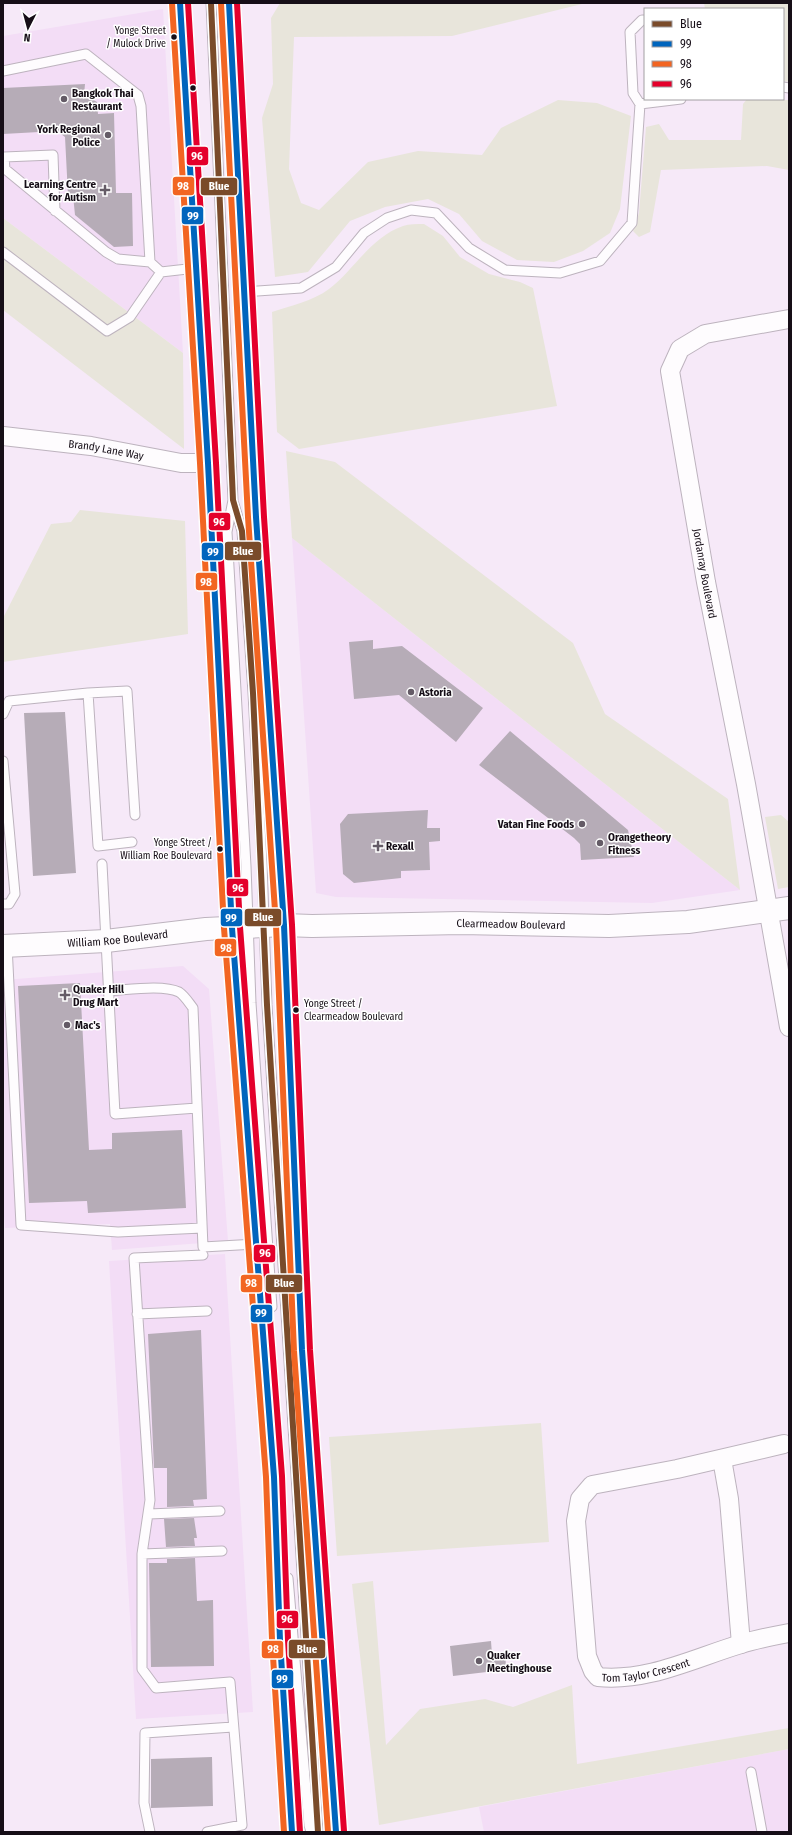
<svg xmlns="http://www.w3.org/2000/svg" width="792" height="1835" font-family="'Fira Sans Condensed',sans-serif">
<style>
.built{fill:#f3ddf6}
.green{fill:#e8e5db}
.building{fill:#b6acb7}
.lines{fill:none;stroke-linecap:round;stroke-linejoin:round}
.service-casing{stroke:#bdb3be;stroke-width:11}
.minor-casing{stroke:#bdb3be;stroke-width:20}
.tertiary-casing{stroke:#bdb3be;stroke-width:24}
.primary-casing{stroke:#bdb3be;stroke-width:24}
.service{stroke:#fefcfe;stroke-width:9}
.minor{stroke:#fefcfe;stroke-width:18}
.tertiary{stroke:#fefcfe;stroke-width:22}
.primary{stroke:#fefcfe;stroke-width:22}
.bus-1-casing{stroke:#fff;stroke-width:9}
.bus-2-casing{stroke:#fff;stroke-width:9}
.bus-3-casing{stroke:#fff;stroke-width:9}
.bus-4-casing{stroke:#fff;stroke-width:9}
.bus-1{stroke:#7a4b2a;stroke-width:6}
.bus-2{stroke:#0065bd;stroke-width:6}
.bus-3{stroke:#f26522;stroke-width:6}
.bus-4{stroke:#e4002b;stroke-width:6}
.bus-dot{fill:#160e17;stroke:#fff;stroke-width:1.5}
.poi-dot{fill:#645b66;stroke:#fff;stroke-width:1.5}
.labels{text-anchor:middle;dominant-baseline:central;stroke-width:3;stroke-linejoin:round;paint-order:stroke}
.bus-label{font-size:10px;fill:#160e17;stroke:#fff;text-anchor:end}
.poi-label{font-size:11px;font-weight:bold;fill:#160e17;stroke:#fff;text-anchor:start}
.street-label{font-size:11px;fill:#160e17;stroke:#fff}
.line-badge{stroke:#fff;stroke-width:1.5}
.badge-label{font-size:11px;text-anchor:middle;font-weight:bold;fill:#fff}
</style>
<rect width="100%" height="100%" fill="#f6e9f8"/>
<path class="built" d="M163 9 183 353 3 218V36Z
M292 538 740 890 652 903 336 897 316 893Z
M183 966 209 989 228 1241 112 1250 110 1224 5 1228 3 1204V980Z
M225 1254 253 1712 136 1719 109 1261Z
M789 1749V1832H484L479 1807Z"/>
<path class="green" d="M280 3H586L452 36 294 37 289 169 301 203 319 210 368 162 418 151 482 155 501 128 558 100 597 103 631 116 620 209 610 233 583 251 554 262 517 260 482 241 459 214 428 199 385 207 350 221 308 272 275 277 262 118 273 84 271 18Z
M704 3H789V82L783 81V9H705Z
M747 99 789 100V170L767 166 661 170 650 232 639 237 633 231 639 213 646 127 659 124 669 140H741L743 104Z
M3 218 183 353 184 449 3 310Z
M424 224 443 236 460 257 489 274 520 282 533 288 557 406 299 449 277 432 272 312C290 306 313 301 329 289 354 270 371 237 403 226 409 224 417 224 424 224Z
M286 451 335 462 573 643 605 714 728 799 740 890 292 538Z
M80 510 185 521 188 634 3 662V618L51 524 71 522Z
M781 815 789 822V887L778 889 765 817Z
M541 1423 549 1542 337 1556 329 1437Z
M373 1581 386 1745 420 1709 485 1699 513 1707 572 1685 577 1764 789 1728V1749L379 1825 352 1584Z"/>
<path class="building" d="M85 84 84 95 97 102 98 114 114 113 116 193H132L133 246 114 247 75 215 73 195H68L65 137 57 131 3 134V88Z
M373 640V649L402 646 483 708 456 742 399 695 354 699 349 642Z
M65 712 76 873 33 876 24 713Z
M510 731 628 830 634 857 581 860 580 844 574 838 479 765Z
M428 810 427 828H440V841L429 842 430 870 401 871V878L354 883 343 874 340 824 348 814Z
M80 983 89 1150 112 1149V1133L182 1130 186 1208 88 1213 87 1201 29 1203 18 986Z
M201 1330 207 1499 193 1500 194 1506 167 1507V1468H154L148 1334Z
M194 1518 197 1538H194L195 1546 166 1547 164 1519Z
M195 1558 197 1601 213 1600 214 1666 151 1667 149 1563H167V1559Z
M491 1641 492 1655 505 1653 506 1666 494 1668 495 1671 453 1676 450 1646Z
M212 1757 213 1806 151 1808V1759Z"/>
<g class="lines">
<g class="service-casing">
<path id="service" d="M211 3 233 500 227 532 246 866 251 1003 272 1307
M3 71 86 54 138 95 141 106 150 262 161 272 196 268
M783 87 789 88
M640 104 633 93 630 32 642 20H645
M55 211 53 155 4 157 5 169 106 252 118 259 150 262
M3 252 107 331 130 317 161 272
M244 292 301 288 336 267 364 233 387 218 411 210 436 213 469 248 505 270 560 273 600 261 632 223 640 104 681 99
M234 504 242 531 253 693 262 863 267 1005 318 1832
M88 693 127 691 135 815
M3 714 9 701 88 693 98 846 132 842
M3 761 15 894 9 904H3
M102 864 115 1114 197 1108
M7 945 21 1225 118 1232 202 1228
M108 991C127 990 163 984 179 992 185 996 189 1003 193 1008L203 1247 257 1244
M137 1314 207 1311
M149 1514 220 1511
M142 1554 150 1500 134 1258 203 1255
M288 1578 309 1825 311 1832
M751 1772 762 1832
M150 1832 144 1803 145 1733 233 1727
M207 1832 242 1825 230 1682 156 1688 142 1669V1554L222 1551"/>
</g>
<g class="minor-casing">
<g id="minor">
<path id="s1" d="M789 319 705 334 680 349 670 371 706 582 746 784 789 1027"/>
<path id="s2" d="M3 436 91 446 181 463H208"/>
<path id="s3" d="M784 1444 677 1469 592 1485 580 1499 576 1521 587 1656 593 1671 598 1677C648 1682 694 1658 741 1644 757 1639 773 1636 789 1633"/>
<path d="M722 1459 729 1499 741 1644"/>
</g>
</g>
<g class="tertiary-casing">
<g id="tertiary">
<path id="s4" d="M3 946 106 941 206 929 284 925 312 926 461 923 609 926 688 922 789 908"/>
</g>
</g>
<g class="primary-casing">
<path id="primary" d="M180 3 208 463 232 928 274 1477 280 1640 292 1832
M229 3 256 517 284 925 302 1350 336 1832"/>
</g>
<use href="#service" class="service"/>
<use href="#minor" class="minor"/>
<use href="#tertiary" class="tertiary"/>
<use href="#primary" class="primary"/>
<g class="bus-1-casing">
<path id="bus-1" d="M211 3 233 500 242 531 253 693 267 1005 318 1832"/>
</g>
<g class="bus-2-casing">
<path id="bus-2" d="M180 3 208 463 232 928 274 1477 280 1640 292 1832
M229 3 256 517 284 925 302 1350 336 1832"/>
</g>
<g class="bus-3-casing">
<path id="bus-3" d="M172 3 200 463 224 928 266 1477 272 1640 284 1832
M221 3 248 517 276 925 294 1351 328 1832"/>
</g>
<g class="bus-4-casing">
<path id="bus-4" d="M188 3 216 463 240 927 282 1476 288 1640 300 1832
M237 3 264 517 292 925 310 1350 344 1831"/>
</g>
<use href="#bus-1" class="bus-1"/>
<use href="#bus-2" class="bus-2"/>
<use href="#bus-3" class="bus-3"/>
<use href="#bus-4" class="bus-4"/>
</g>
<g class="bus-dot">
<circle cx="174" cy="37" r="3.5"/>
<circle cx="193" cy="88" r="3.5"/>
<circle cx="220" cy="849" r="3.5"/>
<circle cx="296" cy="1010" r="3.5"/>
</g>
<g class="poi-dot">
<circle cx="64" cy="99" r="4"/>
<circle cx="108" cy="135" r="4"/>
<path d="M103 184h4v4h4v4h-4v4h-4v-4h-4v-4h4z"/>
<circle cx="411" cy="692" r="4"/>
<circle cx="582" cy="824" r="4"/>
<circle cx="600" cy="843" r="4"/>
<path d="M376 840h4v4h4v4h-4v4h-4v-4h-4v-4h4z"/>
<path d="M63 989h4v4h4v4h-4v4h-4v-4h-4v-4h4z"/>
<circle cx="67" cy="1025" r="4"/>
<circle cx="479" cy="1661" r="4"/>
</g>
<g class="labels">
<g class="bus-label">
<text x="166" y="31">Yonge Street<tspan x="166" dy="13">/ Mulock Drive</tspan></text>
<text x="212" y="843">Yonge Street /<tspan x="212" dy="13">William Roe Boulevard</tspan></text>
<text x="304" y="1004" text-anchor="start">Yonge Street /<tspan x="304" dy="13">Clearmeadow Boulevard</tspan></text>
</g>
<g class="poi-label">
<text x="72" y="93">Bangkok Thai<tspan x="72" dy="13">Restaurant</tspan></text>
<text x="100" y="129" text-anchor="end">York Regional<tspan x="100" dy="13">Police</tspan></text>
<text x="96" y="184" text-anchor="end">Learning Centre<tspan x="96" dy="13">for Autism</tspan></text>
<text x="419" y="692">Astoria</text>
<text x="574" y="824" text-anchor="end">Vatan Fine Foods</text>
<text x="608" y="837">Orangetheory<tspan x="608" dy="13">Fitness</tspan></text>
<text x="386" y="846">Rexall</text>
<text x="73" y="989">Quaker Hill<tspan x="73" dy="13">Drug Mart</tspan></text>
<text x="75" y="1025">Mac's</text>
<text x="487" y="1655">Quaker<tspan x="487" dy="13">Meetinghouse</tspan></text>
</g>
<g class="street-label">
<text stroke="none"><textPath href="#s2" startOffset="104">Brandy Lane Way</textPath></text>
<text stroke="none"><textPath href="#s1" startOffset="344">Jordanray Boulevard</textPath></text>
<text stroke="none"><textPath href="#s4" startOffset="509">Clearmeadow Boulevard</textPath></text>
<text stroke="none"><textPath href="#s4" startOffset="115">William Roe Boulevard</textPath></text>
<text stroke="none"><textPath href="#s3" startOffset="445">Tom Taylor Crescent</textPath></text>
</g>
</g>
<g class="line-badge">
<rect x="186" y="146" width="23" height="20" rx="4" fill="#e4002b"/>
<rect x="172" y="176" width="23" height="20" rx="4" fill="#f26522"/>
<rect x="200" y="177" width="38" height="19" rx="4" fill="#7a4b2a"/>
<rect x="181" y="206" width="23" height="19" rx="4" fill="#0065bd"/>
<rect x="208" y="512" width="23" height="19" rx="4" fill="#e4002b"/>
<rect x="224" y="541" width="38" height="20" rx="4" fill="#7a4b2a"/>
<rect x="201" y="542" width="23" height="19" rx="4" fill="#0065bd"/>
<rect x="195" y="572" width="23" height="19" rx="4" fill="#f26522"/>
<rect x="226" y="878" width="23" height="19" rx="4" fill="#e4002b"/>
<rect x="244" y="908" width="38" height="19" rx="4" fill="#7a4b2a"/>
<rect x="220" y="908" width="23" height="19" rx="4" fill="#0065bd"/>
<rect x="214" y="938" width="23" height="19" rx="4" fill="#f26522"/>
<rect x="253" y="1244" width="23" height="19" rx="4" fill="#e4002b"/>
<rect x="265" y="1274" width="38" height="19" rx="4" fill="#7a4b2a"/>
<rect x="240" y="1274" width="23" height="19" rx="4" fill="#f26522"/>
<rect x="250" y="1304" width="23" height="19" rx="4" fill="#0065bd"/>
<rect x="276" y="1610" width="23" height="19" rx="4" fill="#e4002b"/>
<rect x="288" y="1639" width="38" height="20" rx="4" fill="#7a4b2a"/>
<rect x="261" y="1640" width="23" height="19" rx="4" fill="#f26522"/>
<rect x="271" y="1669" width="23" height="20" rx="4" fill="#0065bd"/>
</g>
<g class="badge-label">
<text x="197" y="160">96</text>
<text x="183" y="190">98</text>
<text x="219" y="190">Blue</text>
<text x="193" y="220">99</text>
<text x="219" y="526">96</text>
<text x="243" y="555">Blue</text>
<text x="213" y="556">99</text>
<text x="206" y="586">98</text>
<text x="238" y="892">96</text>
<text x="263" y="921">Blue</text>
<text x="231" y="922">99</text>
<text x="226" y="952">98</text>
<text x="265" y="1257">96</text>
<text x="284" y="1287">Blue</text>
<text x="251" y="1287">98</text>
<text x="261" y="1317">99</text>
<text x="287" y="1623">96</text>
<text x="307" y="1653">Blue</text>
<text x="273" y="1653">98</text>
<text x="282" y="1683">99</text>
</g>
<rect width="792" height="1835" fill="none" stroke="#160e17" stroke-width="8"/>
<rect x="644" y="8" width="140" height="92" fill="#ffffff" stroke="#a29fa2"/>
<rect x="652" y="21" width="20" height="6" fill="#7a4b2a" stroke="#a29fa2"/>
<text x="680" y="28" font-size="12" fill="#160e17">Blue</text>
<rect x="652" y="41" width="20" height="6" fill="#0065bd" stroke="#a29fa2"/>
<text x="680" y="48" font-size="12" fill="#160e17">99</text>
<rect x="652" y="61" width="20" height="6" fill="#f26522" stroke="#a29fa2"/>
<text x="680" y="68" font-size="12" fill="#160e17">98</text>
<rect x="652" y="81" width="20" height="6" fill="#e4002b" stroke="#a29fa2"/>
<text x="680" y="88" font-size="12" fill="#160e17">96</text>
<g transform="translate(28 28) rotate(186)" stroke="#ffffff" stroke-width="3" paint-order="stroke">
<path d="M0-3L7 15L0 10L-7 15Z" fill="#160e17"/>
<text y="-6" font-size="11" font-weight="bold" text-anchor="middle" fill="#160e17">N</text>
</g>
</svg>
